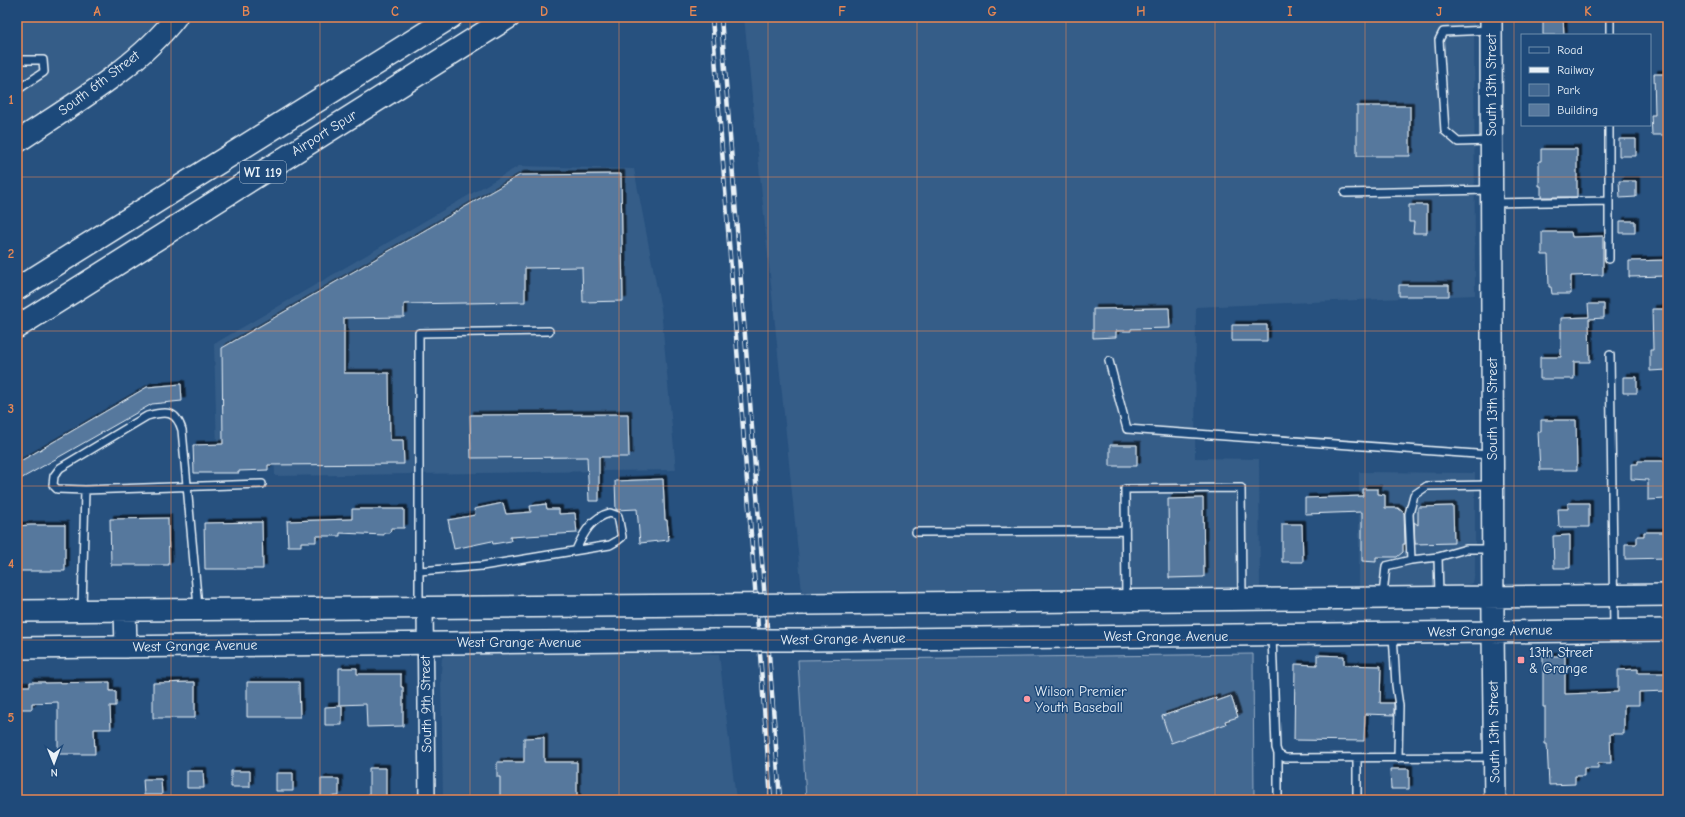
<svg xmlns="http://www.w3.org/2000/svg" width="1685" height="817" font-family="'Comic Neue',sans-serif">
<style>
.built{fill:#355d88}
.green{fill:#436891;stroke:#96acc4}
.building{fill:#57789d;stroke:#e8f1f8;filter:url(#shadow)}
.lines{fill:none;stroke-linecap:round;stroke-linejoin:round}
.lane-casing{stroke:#e8f1f8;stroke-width:10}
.street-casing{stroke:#e8f1f8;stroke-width:18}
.secondary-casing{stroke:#e8f1f8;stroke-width:24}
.highway-casing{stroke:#e8f1f8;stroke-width:25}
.lane{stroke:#1f4a7a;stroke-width:7}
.street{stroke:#1f4a7a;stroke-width:15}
.secondary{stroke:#1f4a7a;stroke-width:21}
.highway{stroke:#1f4a7a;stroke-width:22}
.rail-casing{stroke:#e8f1f8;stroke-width:4.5}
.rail{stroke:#1f4a7a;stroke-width:3;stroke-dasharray:9;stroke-linecap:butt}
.secondary-bridge-casing{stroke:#e8f1f8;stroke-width:24;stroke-linecap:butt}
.secondary-bridge{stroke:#1f4a7a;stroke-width:21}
.grid{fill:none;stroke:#e88753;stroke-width:1;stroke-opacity:0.55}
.poi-dot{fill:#ff9aa2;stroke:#1f4a7a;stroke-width:1.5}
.labels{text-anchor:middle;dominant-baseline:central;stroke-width:3;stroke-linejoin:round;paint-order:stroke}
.shield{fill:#1f4a7a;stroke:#acbfd2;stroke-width:1}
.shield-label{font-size:13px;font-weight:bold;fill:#e8f1f8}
.street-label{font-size:14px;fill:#e8f1f8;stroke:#1f4a7a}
.poi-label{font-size:14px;fill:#e8f1f8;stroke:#1f4a7a;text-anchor:start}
.neatline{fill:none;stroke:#e88753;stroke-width:1.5}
.grid-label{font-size:13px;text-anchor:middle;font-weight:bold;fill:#e88753}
</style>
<defs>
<filter id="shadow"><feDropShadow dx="3.5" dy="-3.5" stdDeviation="0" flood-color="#0009"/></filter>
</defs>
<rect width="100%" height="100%" fill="#27517f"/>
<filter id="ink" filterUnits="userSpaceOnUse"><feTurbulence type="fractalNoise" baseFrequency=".025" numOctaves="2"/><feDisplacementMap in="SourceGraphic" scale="8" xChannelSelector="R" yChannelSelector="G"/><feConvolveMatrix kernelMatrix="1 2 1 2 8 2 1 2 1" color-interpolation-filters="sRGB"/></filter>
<g filter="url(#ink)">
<path class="built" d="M17 17H161L125 53 103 70 17 128Z
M744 17H1474L1475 295 1196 307 1195 458 1259 459 1260 587 802 592Z
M519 166 634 169 661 309 676 470 275 476 274 448 217 449 214 344Z
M1359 472 1475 473V572L1473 583 1464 586 1359 588Z
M660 652 719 654 736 800H443L441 672 442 658 446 654Z"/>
<path class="green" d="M1253 654 1254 800H806L798 660Z"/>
<path class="building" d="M1543 17H1563L1564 35H1543Z
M1654 74H1668V135H1652L1651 115H1655Z
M1357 106H1410V156H1357Z
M1619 139H1636V156H1619Z
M1541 149H1577V197H1541V186H1539V161H1541Z
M621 174 623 301 583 302 582 267 525 268V302L404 304V317L344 318V373H389L390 440H403L404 464 268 465V470L239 471V473H194L193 445 223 444 222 348 520 175Z
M1619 181H1636V197L1620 198Z
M1409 205H1427V233H1413L1414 222H1409Z
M1620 221H1635V233H1620Z
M1542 232H1571L1572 237 1603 236V275L1571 276V294H1552L1551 287H1549L1548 255H1542Z
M1668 260V276L1629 277V261Z
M1399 285H1449V296H1399Z
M1588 304H1604V318L1589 319 1590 362H1574V379H1540V357H1561V318L1589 317Z
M1169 308 1170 328 1131 329V331H1116V337L1093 338V309Z
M1652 309H1668V370L1650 371V350H1653Z
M1232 325H1267V341H1232Z
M1623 377H1637V393H1623Z
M181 384 182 401 152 404 17 481V463L31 455 147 387Z
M628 414 629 457H599V501H589L587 457 471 458 470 415Z
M1541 420H1576L1577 470H1540L1538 432H1541Z
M1110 445H1137V466H1110Z
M1638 461H1665V499L1648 500V480L1631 479V464H1638Z
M663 479 665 520H667L669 540 640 543 637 509 616 510 615 481Z
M1363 489H1378V494L1385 495V508H1398L1404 513 1405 544H1403V552L1397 557H1376V562L1362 561V512L1305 514V498L1363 496Z
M1203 498 1204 577 1169 578 1168 499Z
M503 503 506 514 531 512 530 506 546 504 547 509H559V514L575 513 577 533 510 537 511 541 493 544 492 541 454 549 448 520 475 515 474 509Z
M1568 503H1589V527H1559L1558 509H1568Z
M1453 506 1454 543 1415 544 1414 522 1418 525V507Z
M352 509H404V528H391L390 533H384V535L340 533V536H316V542H301V546H288L287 521 352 519Z
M168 518 169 565H111L110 519Z
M262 522 263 569H205L204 523Z
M1282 524H1302L1303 562H1282Z
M31 525H65V571H17V526Z
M1644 532H1668V558L1625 559V544H1637V536H1644Z
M1570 535V568H1554L1553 536Z
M1317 655 1344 656V665L1381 666 1380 703H1394V715L1365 714 1364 741 1294 740 1295 664 1317 665Z
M1543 656H1565V694L1618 692V670L1638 669V673H1668V691L1639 692V705H1624V734H1610L1611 763H1598V768H1584V776H1575V784L1549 785 1547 744H1545V707H1543Z
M339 668H357V674H401V687H403V726L367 727 366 704 339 705Z
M30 682H45V683L110 682V691H116V706H110L111 729H94L95 754H58V702L32 703V709H17V686H30Z
M195 682V718H153V683Z
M247 682H299L300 717H247Z
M1231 696 1238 717 1225 721 1226 724 1171 743 1162 716 1216 698 1217 701Z
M342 706V725H325V707Z
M544 737V762H577V800H500V777H497V762H524V738Z
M369 768H386V800H374V795H369Z
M1390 769H1409V789H1391Z
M187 771H203L204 788H187Z
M231 771H250V787H231Z
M276 773H293V791H276Z
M143 779H161L162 795H144Z
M321 779H339V796L321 797Z"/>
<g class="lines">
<g class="lane-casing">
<path id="lane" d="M1489 30 1443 32 1439 40 1445 131 1458 142 1490 141
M1610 35V17
M17 60H43L44 72 17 90
M1345 193 1489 190
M1493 203 1609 201
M1609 259V125
M1610 355 1614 628
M1109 361 1127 429 1490 455
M85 490 262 484
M916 532 1125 531
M1438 557 1466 549H1491
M1411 560 1438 557 1439 596
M419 571 482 566 610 545 617 541 622 537 618 516 610 513C592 517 583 534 576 550
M1383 595 1386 566 1411 560 1409 514 1414 495 1427 486 1490 485
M1126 599 1125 489 1241 488 1242 597
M419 606V333L549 331
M82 608 85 490 57 489 53 485 54 476 60 468 147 416C166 411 176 410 182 430L198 607
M1393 634 1396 685 1399 706 1398 758
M1272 636 1276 748 1278 754 1285 758 1493 757
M1278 800V754
M1357 800V758"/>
</g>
<g class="street-casing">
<path id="street" d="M425 608 427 800"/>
</g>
<g class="secondary-casing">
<path id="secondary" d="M1491 17 1493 631 1495 800
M17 142C70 106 137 68 176 17
M804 604 1668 595
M125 610 126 647
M17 611 712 605
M808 640 1668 630
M17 648 715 640"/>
</g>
<g class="highway-casing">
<path id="highway" d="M17 289 451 17
M17 327 509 17"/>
</g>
<use href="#lane" class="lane"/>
<use href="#street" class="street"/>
<use href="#secondary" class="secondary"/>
<use href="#highway" class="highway"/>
<g class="rail-casing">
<path id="rail" d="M712 17 771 800
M721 17 780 800"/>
</g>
<use href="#rail" class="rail"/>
<g class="secondary-bridge-casing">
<path id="secondary-bridge" d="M712 605 804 604
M715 640H808"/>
</g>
<use href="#secondary-bridge" class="secondary-bridge"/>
</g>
</g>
<path class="grid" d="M171 17V800M320 17V800M470 17V800M619 17V800M768 17V800M917 17V800M1066 17V800M1215 17V800M1365 17V800M1514 17V800M17 177H1668M17 331H1668M17 486H1668M17 640H1668"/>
<g class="poi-dot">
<rect x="1517" y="656" width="8" height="8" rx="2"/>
<circle cx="1027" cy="699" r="4"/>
</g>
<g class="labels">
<rect class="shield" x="240" y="161" width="46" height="22" rx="3"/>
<g class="shield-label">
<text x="263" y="172">WI 119</text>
</g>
<g class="street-label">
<text transform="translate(99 83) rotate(-37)">South 6th Street</text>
<text transform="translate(1491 85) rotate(-90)">South 13th Street</text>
<text transform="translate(324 133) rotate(-32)">Airport Spur</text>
<text transform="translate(1492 409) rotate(-90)">South 13th Street</text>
<text transform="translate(1490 631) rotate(-1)">West Grange Avenue</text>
<text x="1166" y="636">West Grange Avenue</text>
<text transform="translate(843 639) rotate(-1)">West Grange Avenue</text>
<text x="519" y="642">West Grange Avenue</text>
<text transform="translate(195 646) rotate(-1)">West Grange Avenue</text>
<text transform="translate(426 704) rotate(-91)">South 9th Street</text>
<text transform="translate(1494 732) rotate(-91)">South 13th Street</text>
</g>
<g class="poi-label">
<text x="1529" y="652">13th Street<tspan x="1529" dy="16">&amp; Grange</tspan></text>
<text x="1035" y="691">Wilson Premier<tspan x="1035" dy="16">Youth Baseball</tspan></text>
</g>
</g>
<rect width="1685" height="817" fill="none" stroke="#1f4a7a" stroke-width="44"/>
<rect x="1521" y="34" width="130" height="92" fill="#1f4a7a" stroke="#6f8dac"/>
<rect x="1529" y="47" width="20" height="6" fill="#1f4a7a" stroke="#6f8dac"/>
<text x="1557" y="54" font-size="12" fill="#e8f1f8">Road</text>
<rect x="1529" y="67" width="20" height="6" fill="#e8f1f8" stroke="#6f8dac"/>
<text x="1557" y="74" font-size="12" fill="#e8f1f8">Railway</text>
<rect x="1529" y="84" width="20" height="12" fill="#436891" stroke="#6f8dac"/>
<text x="1557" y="94" font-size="12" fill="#e8f1f8">Park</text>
<rect x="1529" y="104" width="20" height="12" fill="#57789d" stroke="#6f8dac"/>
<text x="1557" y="114" font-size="12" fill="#e8f1f8">Building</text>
<g transform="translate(54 763) rotate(179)" stroke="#1f4a7a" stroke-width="3" paint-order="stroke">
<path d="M0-3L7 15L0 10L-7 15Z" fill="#e8f1f8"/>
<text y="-6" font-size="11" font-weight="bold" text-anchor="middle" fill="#e8f1f8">N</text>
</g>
<rect x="22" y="22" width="1641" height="773" class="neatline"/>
<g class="grid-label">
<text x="97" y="16">A</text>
<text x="246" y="16">B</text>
<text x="395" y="16">C</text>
<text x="544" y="16">D</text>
<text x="693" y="16">E</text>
<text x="842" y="16">F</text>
<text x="992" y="16">G</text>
<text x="1141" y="16">H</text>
<text x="1290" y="16">I</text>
<text x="1439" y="16">J</text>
<text x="1588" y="16">K</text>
<text x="11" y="104">1</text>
<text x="11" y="258">2</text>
<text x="11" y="413">3</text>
<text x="11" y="568">4</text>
<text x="11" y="722">5</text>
</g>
</svg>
